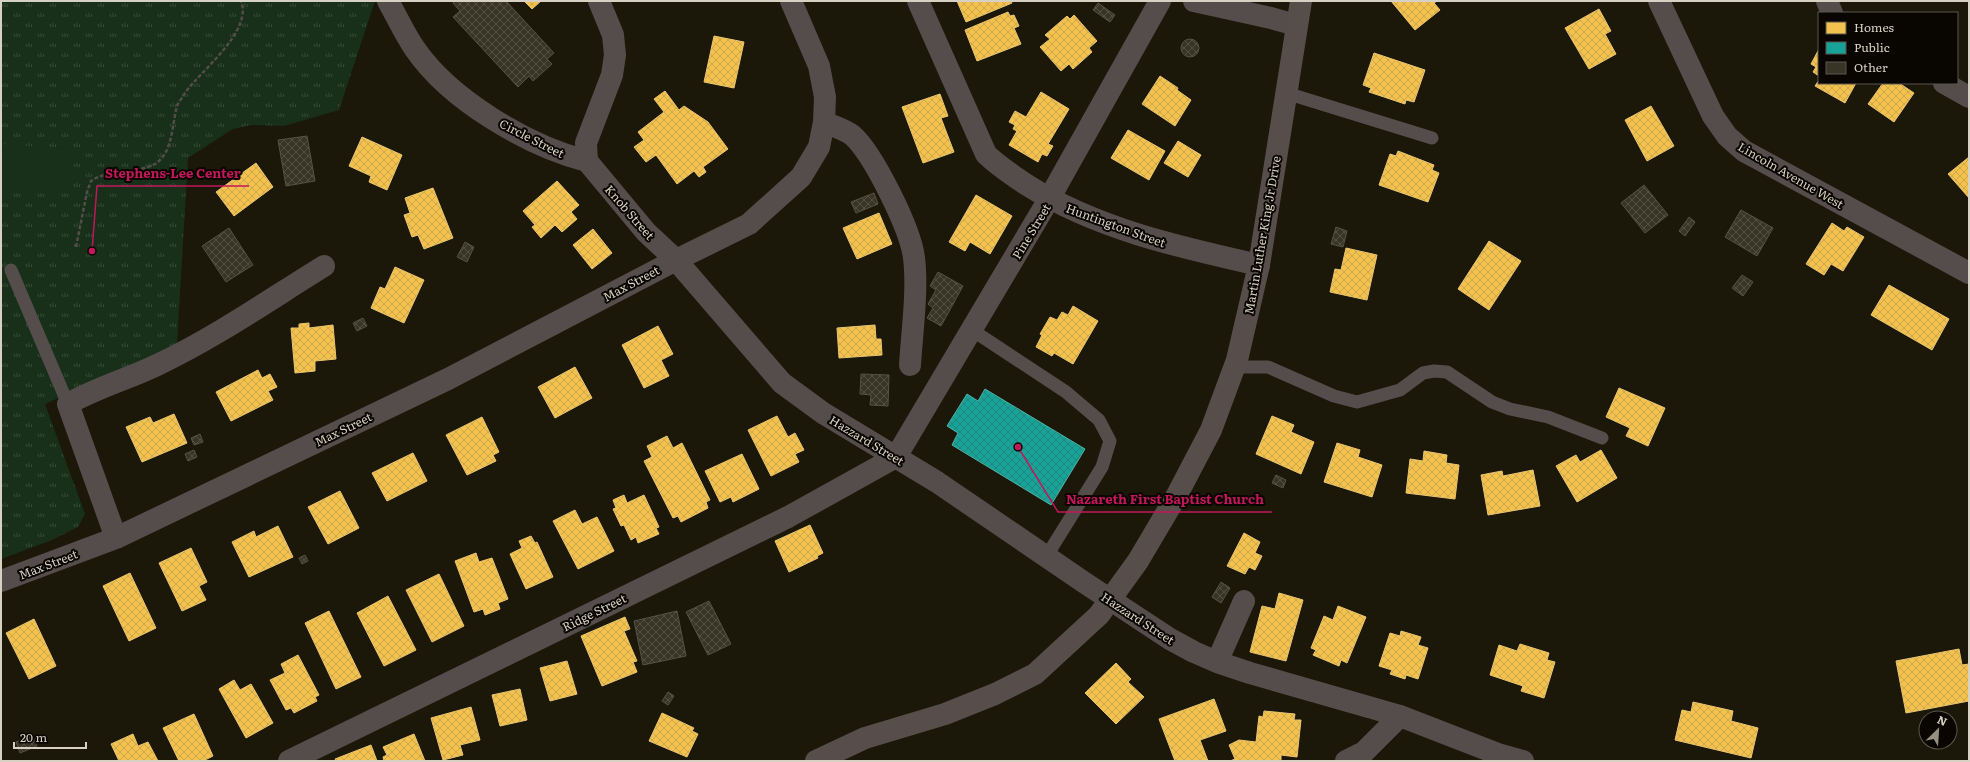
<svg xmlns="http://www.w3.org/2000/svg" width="1970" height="762" font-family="Literata,serif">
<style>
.park{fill:url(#park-tufts)}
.pitch{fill:#182f19}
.homes{fill:url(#homes-cross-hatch);stroke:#eac671}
.public{fill:url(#public-cross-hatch);stroke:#50b1a5}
.building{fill:url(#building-cross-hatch);stroke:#555246}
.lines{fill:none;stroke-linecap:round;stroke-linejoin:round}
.path{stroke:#524d48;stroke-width:2.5;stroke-dasharray:4 2;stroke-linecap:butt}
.service{stroke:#544d4c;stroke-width:13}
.minor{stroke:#544d4c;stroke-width:22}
.secondary{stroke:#574e4b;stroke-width:22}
.labels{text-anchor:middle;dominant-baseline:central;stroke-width:4;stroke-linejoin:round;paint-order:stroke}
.street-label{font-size:12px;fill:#d6d1c2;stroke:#090601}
.leader{fill:none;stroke:#c2185b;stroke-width:1.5}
.callout-dot{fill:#c2185b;stroke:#090601;stroke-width:1.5}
.callout-label{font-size:13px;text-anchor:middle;font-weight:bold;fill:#c2185b;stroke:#090601;stroke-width:4;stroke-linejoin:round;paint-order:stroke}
</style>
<defs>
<pattern id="park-tufts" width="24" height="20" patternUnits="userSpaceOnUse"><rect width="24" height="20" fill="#182f19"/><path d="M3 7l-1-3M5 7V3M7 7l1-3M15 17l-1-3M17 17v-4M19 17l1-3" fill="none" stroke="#394c39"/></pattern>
<pattern id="homes-cross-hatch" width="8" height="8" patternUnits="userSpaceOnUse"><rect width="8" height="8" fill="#f2c14e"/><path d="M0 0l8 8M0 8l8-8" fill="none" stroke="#cea74a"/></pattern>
<pattern id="public-cross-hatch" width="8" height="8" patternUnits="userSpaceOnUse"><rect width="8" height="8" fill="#17a398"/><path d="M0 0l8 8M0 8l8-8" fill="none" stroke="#23857c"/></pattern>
<pattern id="building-cross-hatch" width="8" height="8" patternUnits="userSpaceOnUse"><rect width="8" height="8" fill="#383426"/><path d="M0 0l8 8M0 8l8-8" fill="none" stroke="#545044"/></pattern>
</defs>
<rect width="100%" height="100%" fill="#1b1709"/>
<path class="park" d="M1 1H375L339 110 284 126 251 125 233 129 188 158 177 344 45 404 85 514 78 527 52 540 1 559Z"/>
<path class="pitch" d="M1 144 71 149 70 190 1 187Z"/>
<path class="homes" d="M524 1H541L532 9Z
M957 1H1011L1012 3 966 22Z
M1391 1H1437L1434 3 1440 10 1415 30Z
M1599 9 1611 31 1605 34 1616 54 1589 69 1565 28Z
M1008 12 1010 16 1014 15 1019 26 1014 28 1021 44 977 61 965 30Z
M1074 15 1097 41 1089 48 1092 52 1073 69 1069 64 1061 71 1040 47 1050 39 1045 35 1067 16 1070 19Z
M714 36 744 42 734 88 704 82Z
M1819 49V76L1813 72 1816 67 1811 64Z
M1374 53 1425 70 1414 102 1406 100 1405 104 1369 92 1371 88 1363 85Z
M1160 76 1178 88 1177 90 1191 100 1175 126 1142 104Z
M1819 80V83H1856L1845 103 1815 86Z
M1883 83H1899L1914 93 1894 122 1868 104Z
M665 91 679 110 684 106 708 122 728 149 703 167 706 172 699 177 694 171 677 184 656 155 646 162 634 147 644 140 638 132 664 112 654 99Z
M1041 92 1069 109 1048 144 1053 146 1047 156 1042 154 1038 162 1009 145 1017 131 1013 129 1015 125 1009 122 1015 111 1026 117Z
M940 94 948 116 941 118 954 152 923 163 902 107Z
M1651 106 1674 146 1647 161 1625 120Z
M1128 130 1165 151 1149 180 1111 158Z
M362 137 402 155 387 190 369 182 371 176 349 166Z
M1178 141 1201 155 1188 177 1164 163Z
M1398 151 1434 165 1432 170 1439 173 1428 202 1379 185 1390 154 1396 156Z
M1969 157V198L1948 174Z
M256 163 273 187 234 216 216 192Z
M557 181 579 205 571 212 577 219 562 232 555 225 541 238 532 227 535 225 523 211Z
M433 188 453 238 424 249 418 235 412 237 404 215 410 213 405 198Z
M976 195 1012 216 990 254 970 242 965 251 949 242Z
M879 213 892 244 857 259 843 228Z
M1832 223 1844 231 1847 227 1864 237 1843 271 1831 264 1824 275 1806 264Z
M593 229 612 253 592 269 573 245Z
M1489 241 1521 261 1489 310 1458 289Z
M1346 248 1377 255 1367 300 1330 292 1335 269 1341 270Z
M395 267 424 280 404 323 371 308 380 287 385 289Z
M1889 285 1949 319 1932 350 1871 315Z
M1073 306 1098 321 1073 364 1054 353 1052 356 1036 347 1042 335 1040 334 1050 317 1057 320 1062 312 1068 315Z
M309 323V328L333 325 336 359 315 361V371L295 373 291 328H299V324Z
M875 325 876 339H881L882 355 839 358 837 328Z
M658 326 673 354 661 360 669 376 644 388 622 345Z
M575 367 592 398 555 418 538 387Z
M258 370 262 378 270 374 277 387 268 391 273 400 231 421 216 392Z
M1619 388 1665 408 1648 446 1626 436 1630 428 1606 417Z
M174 414 187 443 142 462 126 427 150 417 153 423Z
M777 416 788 437 795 433 804 450 795 454 799 462 771 476 748 430Z
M1272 416 1294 425 1291 432 1314 442 1301 474 1256 454Z
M482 417 499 452 493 455 496 461 467 475 446 435Z
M667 436 673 448 682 443 710 500 706 502 708 508 681 522 678 516 673 518 644 461 652 457 647 446Z
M1337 443 1360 450 1358 457 1382 465 1372 497 1324 482Z
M1601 450 1617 478 1577 502 1556 466 1576 455 1580 462Z
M1424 451 1447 455 1446 463 1459 465 1455 499 1406 493 1410 459 1423 461Z
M413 453 427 481 387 501 372 473Z
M742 454 759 489 733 502 731 497 720 502 705 471Z
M1533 470 1540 506 1488 515 1481 475 1502 471 1503 476Z
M340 491 359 528 328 544 308 507Z
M624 495 627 503 644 495 659 527 656 528 659 534 638 543 636 537 631 540 624 525 621 526 613 509 616 508 613 500Z
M575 510 582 524 597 517 614 551 578 569 553 521Z
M810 525 823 553 817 556 818 558 789 572 775 541Z
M278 526 293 557 249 577 232 542 254 531 256 537Z
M1244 533 1260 542 1255 553 1262 556 1255 570 1249 567 1245 574 1227 566Z
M531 536 535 543 537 542 553 577 526 589 510 554 522 548 519 541Z
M191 548 207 582 199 586 206 600 182 611 159 563Z
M476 553 479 562 492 558 508 599 498 603 500 609 485 615 483 609 474 612 455 561Z
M130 573 156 628 129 641 103 586Z
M439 574 464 626 432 642 406 590Z
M1279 593 1303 600 1286 661 1250 652 1262 606 1275 609Z
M388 596 416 650 384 666 357 613Z
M1338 606 1366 617 1347 663 1341 660 1339 666 1313 655 1316 650 1311 648 1324 616 1333 620Z
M329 611 361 677 336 689 305 623Z
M625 617 630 629 624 631 637 661 633 662 637 672 602 686 581 636Z
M34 619 56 666 29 679 6 633Z
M1401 631 1421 637 1418 645 1428 648 1418 679 1406 675 1405 679 1390 674 1392 670 1379 666 1390 633 1400 636Z
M1520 644 1549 653 1547 660 1555 662 1544 698 1521 691 1523 686 1490 675 1499 645 1517 651Z
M1959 649 1962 665 1969 664V701L1906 713 1896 661Z
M298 655 319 695 315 697 317 701 294 713 291 708 286 710 270 680 285 673 281 664Z
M567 661 577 694 550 701 540 668Z
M1116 663 1131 679 1128 682 1144 697 1116 724 1085 693Z
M234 680 240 690 251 684 273 723 246 738 219 689Z
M520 689 527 720 500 726 492 695Z
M1214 699 1226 731 1200 740 1208 761H1175L1159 719Z
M1693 702 1733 711 1731 721 1758 728 1751 758 1675 740 1682 710 1691 712Z
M471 707 480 740 460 745 463 755 443 760 431 718Z
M1264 711 1295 714 1294 720H1301L1297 757 1281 755V761H1230L1235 759 1229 745 1239 740 1256 742 1259 716 1263 717Z
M662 713 694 728 692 731 698 734 687 757 649 741Z
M194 714 213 756 203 761H179L163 728Z
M133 734 138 746 148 742 158 761H119L111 744Z
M414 734 425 761H384L383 757 387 755 383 747Z
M371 745 377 761H336L335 759Z"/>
<path class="public" d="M985 389 1085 449 1051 505 952 445 958 433 947 426 967 394 978 401Z"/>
<path class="building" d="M455 1H506L554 53 547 59 552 64 533 81 529 76 518 87 453 17 460 11 453 3Z
M1098 3 1115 15 1110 22 1093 10Z
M1181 48a9 9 0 1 1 18 0a9 9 0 1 1-18 0Z
M307 136 315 181 286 186 278 140Z
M1644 185 1668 215 1645 233 1621 203Z
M874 193 878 204 856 213 851 202Z
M1741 210 1773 228 1757 256 1725 237Z
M1689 217 1695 222 1685 236 1679 231Z
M1336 227 1347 231 1343 247 1331 244Z
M229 228 253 265 226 282 202 246Z
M465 242 474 247 467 262 457 257Z
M938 272 963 286 941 326 927 318 933 308 928 304 936 290 930 286Z
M1742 275 1753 282 1743 296 1732 288Z
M363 318 367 326 357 331 353 323Z
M861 374 889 375 888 406 870 405 871 395 860 394Z
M200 434 203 442 194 445 191 438Z
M194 450 197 457 188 461 185 454Z
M1276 475 1286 480 1283 488 1272 483Z
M305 555 308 561 302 564 299 558Z
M1221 582 1230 588 1221 603 1212 597Z
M709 601 731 644 708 655 686 612Z
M677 611 686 656 643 665 634 621Z
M668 692 674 696 668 705 662 701Z
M32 736 37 746 20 753 16 742Z"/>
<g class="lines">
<path class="path" d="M76 247 87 192 91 181C105 170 139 173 155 164 173 153 172 124 177 106 179 101 183 97 185 93 200 71 253 32 241 1"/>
<path class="service" d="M1286 93 1432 138
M11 270 68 404
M972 330 1066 392 1099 420 1110 441 1102 467 1046 557
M1235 367H1268L1334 396 1357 402 1400 390 1423 373 1434 371 1447 372 1492 402 1510 409 1548 417 1602 438"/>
<path class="minor" d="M388 1C397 17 405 35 415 49 450 100 528 146 587 161
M918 1 986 154C998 166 1012 175 1027 185 1097 229 1179 247 1259 265
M1194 1 1271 18 1296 25
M1659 1 1713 116 1727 136 1744 151 1969 273
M1827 1 1832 13
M1944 83 1969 97
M824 122C833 126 844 129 852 135 873 153 911 230 914 258 918 290 912 332 910 365
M587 161 646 232 676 260 782 383 823 413 937 482 1085 583 1170 639 1194 652 1217 662 1250 673 1400 716
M587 161 586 143 612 75 615 55 613 35 599 1
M116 538 68 404C96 388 128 379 157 365 216 337 269 300 324 266
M1 581 116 538 448 379 676 260 749 224 801 177 819 147 824 122 825 97 819 66 791 1
M1217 662 1244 601
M289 761 788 517 896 457 1049 199 1160 1
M1346 761 1364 752 1400 716 1498 754 1523 761"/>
<path class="secondary" d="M816 761 865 738 945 714 995 694 1035 674 1099 615 1138 561 1177 495 1211 430 1237 360 1259 265 1301 1"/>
</g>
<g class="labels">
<g class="street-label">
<text transform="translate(532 138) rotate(27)">Circle Street</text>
<text transform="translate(1791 175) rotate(30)">Lincoln Avenue West</text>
<text transform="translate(630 212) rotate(49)">Knob Street</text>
<text transform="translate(1116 225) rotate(20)">Huntington Street</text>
<text transform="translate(1031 231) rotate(-59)">Pine Street</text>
<text transform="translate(1262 235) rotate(-80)">Martin Luther King Jr Drive</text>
<text transform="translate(631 283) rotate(-28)">Max Street</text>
<text transform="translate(343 429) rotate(-26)">Max Street</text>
<text transform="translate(867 440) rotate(31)">Hazzard Street</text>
<text transform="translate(48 564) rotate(-21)">Max Street</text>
<text transform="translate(594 612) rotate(-26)">Ridge Street</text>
<text transform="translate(1138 618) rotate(33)">Hazzard Street</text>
</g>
</g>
<path class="leader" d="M92 251L97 186H249M1018 447L1058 512H1272"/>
<g class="callout-dot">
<circle cx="92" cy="251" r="4"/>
<circle cx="1018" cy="447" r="4"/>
</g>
<g class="callout-label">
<text x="173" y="178">Stephens-Lee Center</text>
<text x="1165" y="504">Nazareth First Baptist Church</text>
</g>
<rect width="1970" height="762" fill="none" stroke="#d6d1c2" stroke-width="4"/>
<rect x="1818" y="12" width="140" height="72" fill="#090601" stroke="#5b574e"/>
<rect x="1826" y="22" width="20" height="12" fill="#f2c14e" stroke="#5b574e"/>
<text x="1854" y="32" font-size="12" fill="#d6d1c2">Homes</text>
<rect x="1826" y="42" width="20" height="12" fill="#17a398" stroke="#5b574e"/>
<text x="1854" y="52" font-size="12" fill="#d6d1c2">Public</text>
<rect x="1826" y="62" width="20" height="12" fill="#383426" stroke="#5b574e"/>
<text x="1854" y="72" font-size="12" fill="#d6d1c2">Other</text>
<g transform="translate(1938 730) rotate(25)"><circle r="19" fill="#090601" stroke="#5b574e"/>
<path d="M0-3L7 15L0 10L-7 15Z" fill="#959081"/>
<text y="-6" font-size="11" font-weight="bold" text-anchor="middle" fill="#d6d1c2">N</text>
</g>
<path d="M14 742v6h72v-6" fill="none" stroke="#d6d1c2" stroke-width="2"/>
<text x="20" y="742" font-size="12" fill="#d6d1c2" stroke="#090601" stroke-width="3" paint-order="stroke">20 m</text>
</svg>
